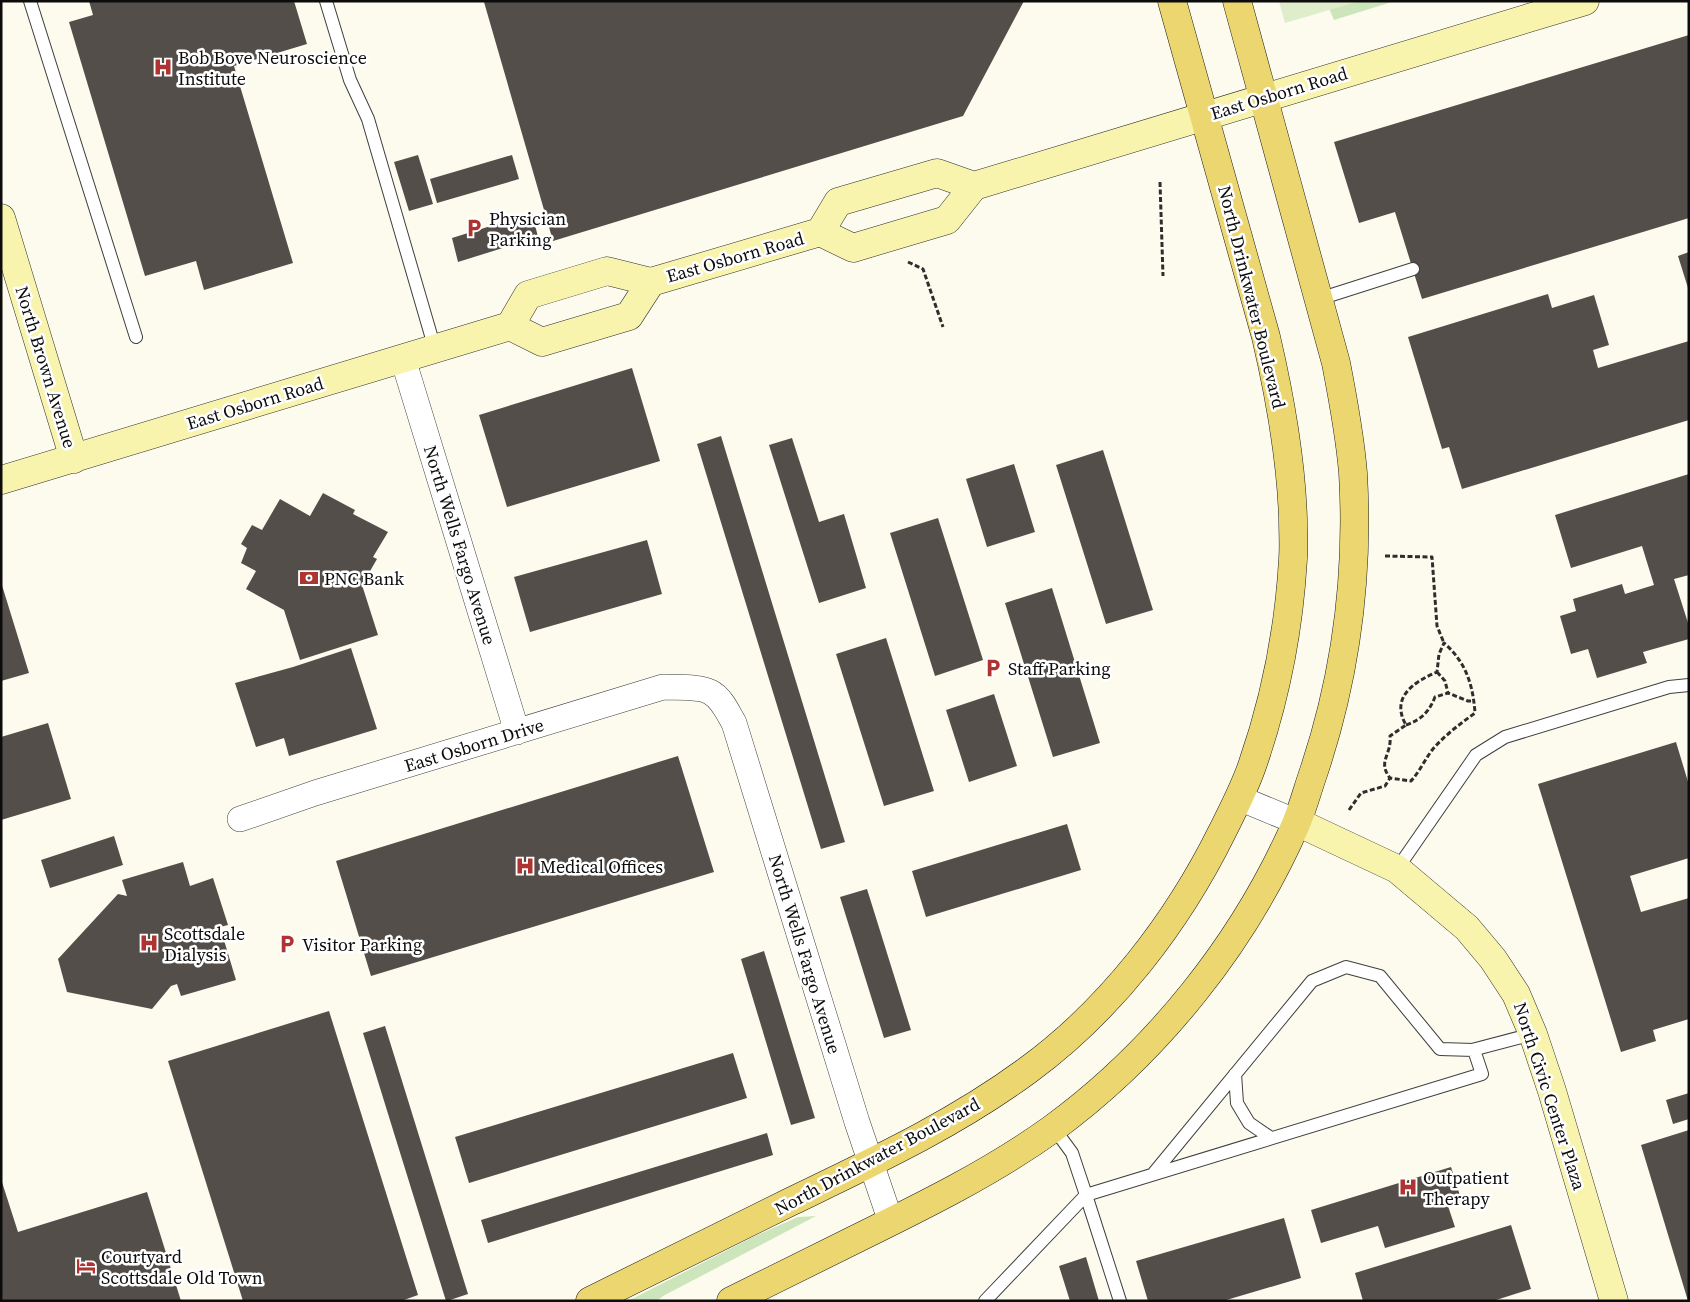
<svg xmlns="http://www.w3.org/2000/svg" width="1690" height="1302" font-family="'Source Serif 4',serif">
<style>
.green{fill:#cde5ba}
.pitch{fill:#dfedcb}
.building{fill:#544e4a}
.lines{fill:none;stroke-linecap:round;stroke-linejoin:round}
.lane-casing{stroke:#3f3f3f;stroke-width:14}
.street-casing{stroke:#3f3f3f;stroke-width:26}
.secondary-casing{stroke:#2e2e2e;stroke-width:29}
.primary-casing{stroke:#1d1d1d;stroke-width:29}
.path{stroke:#2e2e2e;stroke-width:3;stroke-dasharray:5 2.5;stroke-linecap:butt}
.lane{stroke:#fff;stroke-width:12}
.street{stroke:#fff;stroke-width:25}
.secondary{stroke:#f8f4ae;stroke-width:28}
.primary{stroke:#ecd66f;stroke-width:28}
.labels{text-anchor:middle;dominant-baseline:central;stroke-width:5;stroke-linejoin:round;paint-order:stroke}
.poi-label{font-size:18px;fill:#0c0c0c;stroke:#fff;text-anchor:start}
.street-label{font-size:18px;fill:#0c0c0c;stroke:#fff}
</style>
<rect width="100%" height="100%" fill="#fdfbed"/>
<path class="green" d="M1326 1H1395L1334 20Z
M816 1216 663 1296 657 1301H628L753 1237 798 1217Z"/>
<path class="pitch" d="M1279 1H1360L1285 23Z"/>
<path class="building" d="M89 1H294L307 44 234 66 293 263 204 290 196 261 145 276 69 22 93 15Z
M486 1H1024L963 116 553 241 484 2Z
M1689 35V218L1422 299 1395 212 1359 223 1334 142Z
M418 155 433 204 409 211 394 162Z
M512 155 519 179 437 203 430 179Z
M532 213 538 237 458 262 452 238Z
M1689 252V288H1688L1678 256Z
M1548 294 1552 308 1594 295 1609 345 1593 350 1598 368 1689 341V420L1462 489 1449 447 1442 449 1408 337Z
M632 368 660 461 507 507 479 415Z
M721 436 845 842 821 849 697 444Z
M792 438 819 522 844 514 866 588 819 603 769 445Z
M1103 450 1153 610 1106 624 1056 465Z
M1014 464 1035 532 987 547 966 479Z
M1689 474V575L1674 579 1689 626V639L1643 652 1647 663 1597 678 1588 649 1571 654 1560 616 1576 611 1573 599 1622 584 1625 594 1654 585 1642 546 1571 568 1555 515Z
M323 493 355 510 353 514 388 532 373 557 377 559 362 585 378 635 300 660 284 610 246 589 256 571 241 563 247 548 241 544 252 525 262 530 280 499 310 516Z
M938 518 983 660 935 676 890 533Z
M647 540 662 594 530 632 514 577Z
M1 582 29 673 1 681Z
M1052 588 1100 743 1053 757 1005 603Z
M886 638 934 791 884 806 836 654Z
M351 648 377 729 289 756 284 738 256 747 235 683 293 667Z
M994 694 1017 766 969 782 946 710Z
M48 723 71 799 1 820V737Z
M1676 742 1689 785V858L1630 876 1641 912 1689 898V1019L1653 1030 1656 1041 1621 1052 1538 784Z
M678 756 714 872 371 976 336 861Z
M1067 824 1081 870 926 917 912 871Z
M114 836 123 865 50 888 41 860Z
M183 862 190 886 213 878 228 925 220 927 236 980 181 996 177 984 171 986 152 1009 67 992 58 959 118 894 127 896 122 880Z
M867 889 911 1030 884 1038 840 897Z
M764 951 815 1118 791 1125 741 959Z
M329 1011 418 1295 401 1301H243L168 1061Z
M385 1026 468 1294 447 1301H446L363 1033Z
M733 1053 747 1098 469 1183 455 1137Z
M1689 1093V1119L1673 1124 1666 1100Z
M1689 1130V1301H1688L1641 1145Z
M767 1133 773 1155 488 1243 481 1220Z
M1451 1167 1462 1202 1448 1206 1455 1227 1385 1248 1378 1226 1321 1243 1311 1210Z
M1 1179 18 1232 147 1192 181 1301H1Z
M1284 1218 1301 1278 1223 1301H1148L1136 1261Z
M1511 1225 1531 1289 1493 1301H1363L1355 1273Z
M1086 1257 1099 1301H1070L1059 1266Z"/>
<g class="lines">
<g class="lane-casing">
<path id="lane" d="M30 1 136 337
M326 1 350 80 368 119 435 349
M1319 299 1413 269
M1397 869 1476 755 1505 737 1669 687 1689 685
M1472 1050 1533 1034
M1235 1074 1237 1103 1249 1123 1271 1138
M985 1301 1086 1195 1072 1153 1053 1127
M1120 1301 1086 1195 1482 1074 1474 1050 1440 1049 1380 976 1346 967 1312 981 1153 1174"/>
</g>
<g class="street-casing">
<path id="street" d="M403 359 517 732
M1239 798 1297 822
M240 819 315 793 663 687C676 688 699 686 710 692 722 698 728 713 734 723L857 1122 891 1222"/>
</g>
<g class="secondary-casing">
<path id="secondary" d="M1 218 74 459
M820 232 838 202 937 173 974 186
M510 326 542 342 629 316 651 282
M1 480 510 326 528 295 607 271 651 282 820 232 853 248 947 220 974 186 1585 1
M1297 822 1397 869 1467 928 1493 959 1516 994 1533 1034 1552 1091 1614 1301"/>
</g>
<g class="primary-casing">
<path id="primary" d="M590 1301C657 1268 724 1234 792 1201 873 1162 955 1124 1028 1070 1110 1010 1177 923 1222 832 1233 810 1244 789 1252 766 1275 700 1289 629 1293 559 1294 546 1293 533 1293 519 1291 457 1280 397 1266 337L1172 1
M731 1301C774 1280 816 1259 858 1238 925 1205 992 1172 1052 1129 1157 1052 1244 943 1296 824 1303 807 1308 788 1314 771 1346 675 1359 574 1353 473 1350 436 1343 399 1336 363L1237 1"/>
</g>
<path class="path" d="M1160 182 1163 276
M908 262 923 269 943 327
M1385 556 1432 557 1437 626 1444 643
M1437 672 1445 681 1448 693
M1406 725C1421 720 1429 712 1435 697L1448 693 1468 701H1474
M1349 810 1361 793 1385 786 1390 778 1411 781C1420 771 1425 759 1433 749 1445 735 1460 724 1475 713 1473 685 1466 662 1444 643L1439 654 1437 672C1414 682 1390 697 1406 725L1390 736C1392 755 1377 761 1390 778"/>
<use href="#lane" class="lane"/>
<use href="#street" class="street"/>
<use href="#secondary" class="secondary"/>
<use href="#primary" class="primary"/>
</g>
<defs>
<g id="hospital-bare" transform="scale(1.5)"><path d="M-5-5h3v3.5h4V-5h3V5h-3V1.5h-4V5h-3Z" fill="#af3331" stroke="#fff" stroke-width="2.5" paint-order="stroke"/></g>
<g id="parking-bare" transform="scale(1.5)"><path d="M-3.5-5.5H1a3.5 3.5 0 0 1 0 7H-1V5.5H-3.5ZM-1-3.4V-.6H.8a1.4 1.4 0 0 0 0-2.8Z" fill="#af3331" stroke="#fff" stroke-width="2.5" paint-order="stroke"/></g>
<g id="bank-bare" transform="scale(1.5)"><path d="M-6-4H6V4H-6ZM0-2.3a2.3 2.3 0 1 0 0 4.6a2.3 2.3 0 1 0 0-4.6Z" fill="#af3331" stroke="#fff" stroke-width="2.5" paint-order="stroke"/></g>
<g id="hotel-bare" transform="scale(1.5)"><path d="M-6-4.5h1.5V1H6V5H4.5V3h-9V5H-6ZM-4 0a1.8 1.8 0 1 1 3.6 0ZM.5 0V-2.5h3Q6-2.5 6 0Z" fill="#af3331" stroke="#fff" stroke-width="2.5" paint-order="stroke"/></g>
</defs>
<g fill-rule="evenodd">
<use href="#hospital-bare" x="163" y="67"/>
<use href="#parking-bare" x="474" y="228"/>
<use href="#bank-bare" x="309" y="578"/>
<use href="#parking-bare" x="993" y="668"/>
<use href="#hospital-bare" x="525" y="866"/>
<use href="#hospital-bare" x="149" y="943"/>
<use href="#parking-bare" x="287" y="944"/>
<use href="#hospital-bare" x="1408" y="1187"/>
<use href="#hotel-bare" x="86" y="1266"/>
</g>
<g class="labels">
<g class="poi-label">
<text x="178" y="57">Bob Bove Neuroscience<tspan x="178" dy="21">Institute</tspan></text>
<text x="489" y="218">Physician<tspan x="489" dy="21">Parking</tspan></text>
<text x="324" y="578">PNC Bank</text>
<text x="1008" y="668">Staff Parking</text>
<text x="540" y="866">Medical Offices</text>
<text x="164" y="933">Scottsdale<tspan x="164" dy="21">Dialysis</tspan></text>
<text x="302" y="944">Visitor Parking</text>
<text x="1423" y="1177">Outpatient<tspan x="1423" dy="21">Therapy</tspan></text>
<text x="101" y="1256">Courtyard<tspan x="101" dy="21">Scottsdale Old Town</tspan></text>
</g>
<g class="street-label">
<text transform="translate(1279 93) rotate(-17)">East Osborn Road</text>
<text transform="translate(735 257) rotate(-16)">East Osborn Road</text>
<text transform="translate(1252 297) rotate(76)">North Drinkwater Boulevard</text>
<text transform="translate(46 367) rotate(73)">North Brown Avenue</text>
<text transform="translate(255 403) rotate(-17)">East Osborn Road</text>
<text transform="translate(460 545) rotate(73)">North Wells Fargo Avenue</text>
<text transform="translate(474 745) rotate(-17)">East Osborn Drive</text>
<text transform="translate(805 954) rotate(73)">North Wells Fargo Avenue</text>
<text transform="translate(1550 1096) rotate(72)">North Civic Center Plaza</text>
<text transform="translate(877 1156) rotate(-28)">North Drinkwater Boulevard</text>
</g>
</g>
<rect width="1690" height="1302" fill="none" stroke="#0c0c0c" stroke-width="5"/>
</svg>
